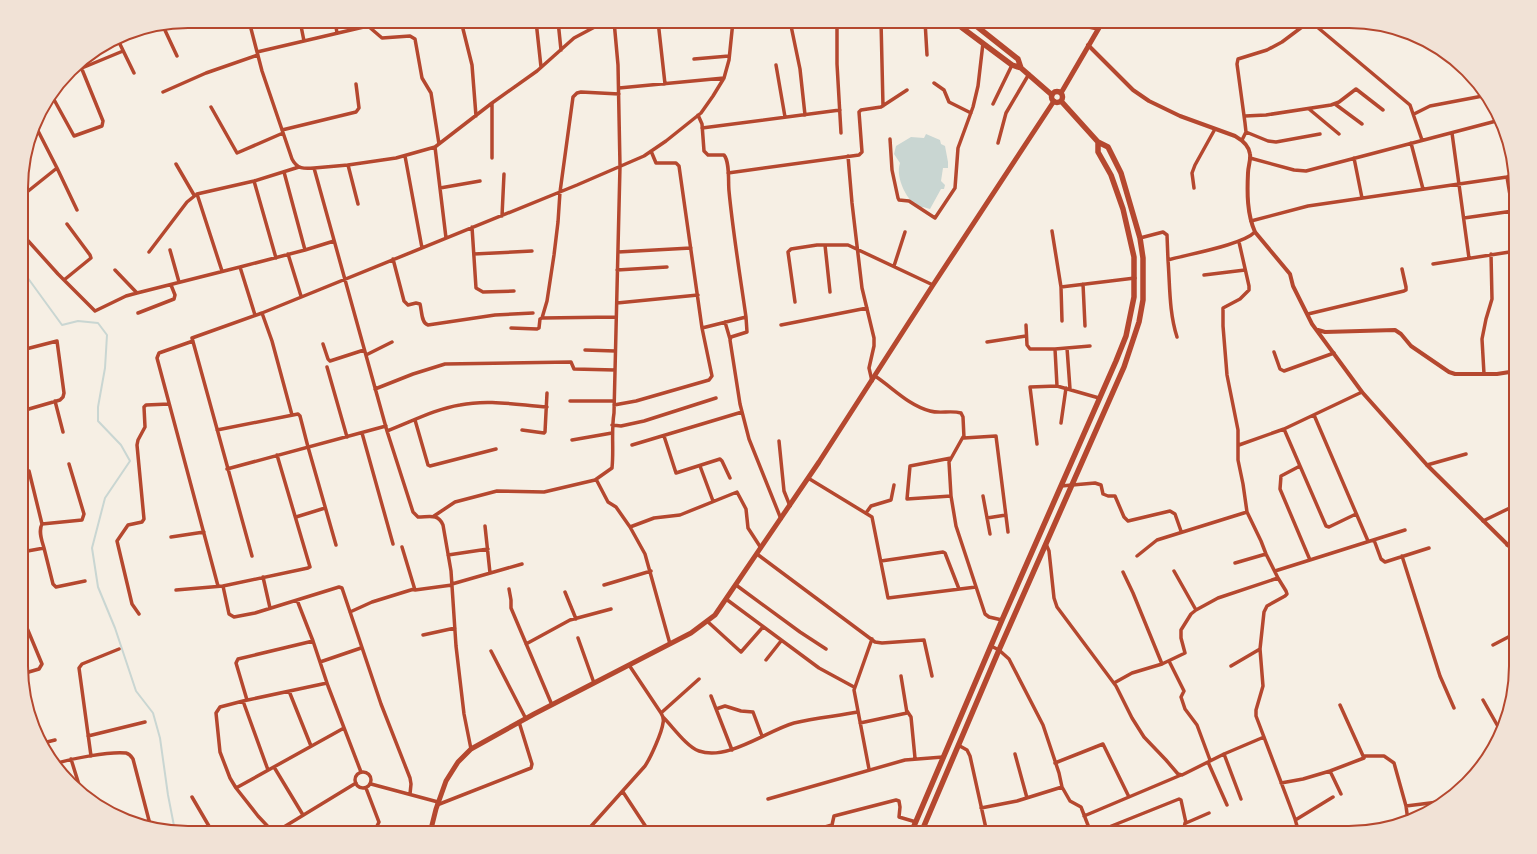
<svg xmlns="http://www.w3.org/2000/svg" width="1537" height="854" font-family="Figtree,sans-serif">
<style>
.water{fill:#c9d6d2}
.lines{fill:none;stroke-linecap:round;stroke-linejoin:round}
.stream{stroke:#c9d6d2;stroke-width:2}
.minor{stroke:#b5482f;stroke-width:3.5}
.tertiary{stroke:#b5482f;stroke-width:4}
.secondary{stroke:#b5482f;stroke-width:5}
.trunk{stroke:#b5482f;stroke-width:5.5}
.rim{fill:none;stroke:#b5482f;stroke-width:2}
</style>
<rect width="100%" height="100%" fill="#f6efe4"/>
<path class="water" d="M926 134 940 140 941 144 945 146 948 162V168H943L941 181 945 185 944 189H941L930 209 923 207 920 209C907 201 895 178 900 163L894 154 896 146 911 137 924 138Z"/>
<g class="lines">
<path class="stream" d="M22 270 62 325 78 321 98 323 107 335 105 368 98 407V421L121 445 130 461 105 498 92 548 98 587 115 628 136 691 153 713 160 738 168 795 175 831"/>
<path class="minor" d="M249 21 262 71 292 159C297 169 304 169 314 168L387 431 413 512 418 517C429 517 438 513 443 525L451 571 456 646 464 714 471 749
M300 21 304 41
M335 21 337 33
M461 21 472 65 476 116
M536 21 541 67
M558 21 561 50
M658 21 665 84
M790 21 800 69 805 115
M837 21V64L841 133
M881 21 883 106
M925 21 927 55
M1060 21 1098 29
M1310 21 1410 105 1422 140
M163 26 177 56
M368 26 382 38 410 36 415 39 422 78 431 93 439 144
M1391 26 1397 34 1403 31
M979 27 984 21
M117 38 134 73
M257 52 368 26 369 25V21
M694 59 729 56
M776 65 785 117
M82 68 123 51
M934 83 944 90 949 102 971 113
M619 88 724 78
M163 92 206 73 258 55
M52 96 74 136 102 126 103 121 79 62
M492 103V158
M993 104 1012 65
M1335 104 1362 124
M211 107 237 153 283 133
M1309 109 1339 134
M1414 114 1430 106 1488 95
M698 115 702 124 704 151 708 155H724C730 162 728 182 729 191 733 233 740 275 746 317L702 328
M1245 116 1266 115 1331 105 1339 102 1356 89 1383 110
M702 128 840 110
M282 130 356 112 359 108 356 84
M1246 132 1268 141 1276 142 1320 134
M1452 133 1469 258
M890 139 892 170 898 198 899 200 909 201 935 218 955 188 958 148 973 107 978 86 983 43
M1242 140 1246 132 1245 123 1237 64 1238 59 1267 50 1282 42 1310 21
M998 143 1006 113 1029 74
M1411 143 1423 189
M435 147 446 238
M405 156 422 248
M848 156 852 203 862 288 874 338V346L869 368 872 381
M1250 158 1294 170 1306 171 1500 120
M1354 158 1362 198
M176 164 194 195
M348 165 358 204
M57 168 77 210
M314 168 348 165 396 158 435 147 492 103 537 71 574 38 606 21
M284 172 305 250
M728 173 859 155 862 152 859 112 861 110 881 107 907 90
M1507 177 1516 232
M254 181 276 258
M22 184 27 192
M440 188 480 181
M1194 188 1192 173 1195 165 1215 129
M197 194 222 271
M22 196 57 168 35 125
M502 216 504 174
M1464 218 1513 211
M1251 221 1308 206 1507 177 1515 174
M472 227 476 288 483 292 514 291
M1052 231 1061 287 1062 321
M22 234 58 274 95 311 126 296 137 293 240 267
M1140 238 1163 232 1167 235 1168 260C1189 254 1242 245 1255 232
M825 245 830 292
M170 250 179 282
M149 252 187 202 197 194 254 181 299 167
M618 252 691 248
M288 254 301 296
M474 254 532 251
M393 259 404 301 408 305 416 303 420 304C422 311 421 323 428 325L495 315 533 313
M1168 260C1170 286 1169 312 1177 337
M1433 264 1516 251
M894 266 905 232
M115 270 137 293
M617 270 667 267
M1204 275 1245 270
M64 280 91 258 90 255 67 224
M1083 284 1085 326
M1061 287 1135 278
M795 302 788 252 791 249 817 245H848L933 285
M617 303 698 295
M138 313 174 299 175 295 171 285
M262 313 272 341 292 415
M1308 314 1404 291 1406 290V287L1402 269
M255 315 240 267 305 250 334 241
M746 317 747 332 731 337 730 340 740 404 749 439 781 519
M542 318 547 301 554 255 558 222 560 192 573 97 577 93 581 92 619 94
M725 322 730 339
M781 325 867 308
M1026 325 1027 345 1030 349H1055L1090 346
M511 328 537 329 539 328 540 319 542 318 616 317
M193 341 159 353 157 358 218 586
M987 342 1026 336
M323 344 328 359 330 361 364 350
M1067 348 1070 389
M1055 349 1057 386
M22 350 57 341 64 393 63 397 60 400 22 411
M585 350 615 351
M1274 352 1280 369 1284 371 1334 353
M366 355 392 342
M327 367 347 437
M1484 374 1482 339 1486 319 1492 299 1491 254
M875 376C893 388 908 405 930 411 940 414 951 410 961 413L963 417 964 438 996 436 1008 532
M375 389 413 374 445 364 571 362 574 369 615 370
M55 401 63 432
M570 401H614
M614 405 636 401 709 380 712 376 702 328 679 166 676 163H656L651 151
M1314 415 1368 541
M415 420 428 465 430 466 496 449
M1061 423 1066 388
M612 425 621 426 644 421 716 398
M1284 429 1326 526 1329 527 1356 514
M217 430 298 414 300 416 308 447 336 545
M522 430 544 433 545 432 547 393
M387 431C411 422 435 409 460 405 488 399 518 405 547 407
M362 433 393 544
M664 436 676 473 720 459 722 461 730 478
M963 437 949 462 951 496 956 526 985 614 989 617 1002 620
M572 440 612 433
M779 441 784 491 790 506
M1037 444 1030 387 1057 386 1099 398
M632 445 742 412
M1239 445 1284 429 1362 392
M22 448 26 447
M1427 465 1466 454
M700 466 713 501
M1300 466 1281 476 1280 489 1310 560
M227 469 386 426
M29 471 42 524
M808 478 872 517 888 598 976 587
M595 480 612 468C614 449 611 432 614 413L620 166 618 65 614 21
M1061 486 1095 483 1101 485 1103 494 1108 496H1115L1124 517 1128 521 1170 511 1175 514 1181 531
M951 496 907 499 910 466 951 458
M983 496 990 534
M866 513 871 506 891 500 894 485
M434 516 455 502 497 491 544 492 595 480 597 481 608 502 616 507 630 527 645 554 670 644
M296 517 325 508
M987 518 1006 515
M1483 521 1516 505
M485 526 490 573
M630 527 654 518 680 515 737 492 746 509 748 528 761 548
M171 537 204 532
M1374 540 1381 559 1385 562 1429 548
M1046 544 1049 551 1054 598 1057 607 1116 686 1132 718 1144 737 1166 760 1178 774 1182 775 1224 754 1264 737
M1507 545 1516 543
M402 547 415 590 452 585
M44 548C42 541 38 531 42 524L82 520 84 514 69 464
M22 552 44 548 53 584 56 587 85 581
M757 554 875 642 882 643 924 640 932 676
M448 555 488 549
M252 556 192 338 262 313 577 185 644 156 666 141 701 113 713 96 724 78 729 60 733 21
M1137 556 1157 540 1247 512
M1402 556 1440 676 1454 708
M881 561 943 552 945 553 959 589
M1235 563 1266 554
M1174 571 1196 610
M1275 571 1405 530
M263 577 270 608
M1278 578 1286 591 1287 594 1285 596 1267 606 1264 612 1260 649 1263 686 1256 710V716L1295 819H1297L1333 797
M452 584 522 564
M604 585 651 571
M736 585 800 632 826 649
M223 586 308 568 310 567 277 455
M509 589 511 600V608L552 705
M176 590 223 586 229 614 234 617 255 613 339 587 342 588 381 704 410 778 411 784 410 794
M565 592 576 619
M726 599 819 668 854 687
M297 600 313 641
M350 612 372 602 414 589
M139 614 132 604 117 541 128 525 142 522 144 519 137 445 138 440 145 427 144 407 146 405 169 404
M22 616 42 664 39 669 22 674
M707 621 741 652 763 627
M423 635 455 628
M578 638 594 683
M526 644 570 620 611 609
M1493 645 1516 633
M991 646 999 650 1009 659 1043 725 1059 773 1062 787 1070 801 1081 807 1091 833
M491 651 526 719
M766 660 781 641
M1169 661 1184 691 1181 697 1185 709 1197 725 1210 760
M320 662 361 648
M1162 664 1185 653 1181 638V630L1191 614 1196 610 1218 598 1278 578 1266 554 1261 541 1247 512 1243 484 1238 460V430L1227 375 1223 326V308L1240 299 1249 290V286L1239 242
M1231 666 1260 649
M1114 683 1132 673 1162 664 1133 593 1123 572
M289 691 311 746
M711 696 732 750
M247 700 236 663 238 659 313 641 328 686 361 772
M1483 700 1500 730
M243 701 220 707 216 713 220 752 230 778 236 788 258 816 274 833
M716 709 725 706 741 711 753 712 762 736
M907 711 911 717 915 758
M661 713 699 679
M663 717C673 727 687 747 699 751 728 761 766 731 794 723 815 718 837 716 858 712
M860 723 907 713 901 676
M88 736 145 722
M43 743 55 740
M958 745 967 750 970 756 987 833
M1015 754 1027 798
M1224 754 1241 799
M91 756 79 668 82 664 119 649
M1364 756H1384L1394 763 1406 806 1408 821
M71 759 80 788
M1208 762 1227 805
M1055 763 1103 744 1129 797
M54 764C70 759 110 751 126 753 130 754 131 756 133 759L151 828
M274 767 303 815
M869 769 854 690 872 639
M268 770 243 701 327 683
M1330 771 1341 794
M355 780a8 8 0 1 1 16 0a8 8 0 1 1-16 0Z
M1281 783 1303 779 1330 771 1364 758 1340 705
M371 784 438 802
M236 788 344 728
M366 788 379 822 376 828 368 833
M623 792 650 833
M192 797 213 833
M768 799 905 760 943 757
M437 805 531 768 532 764 519 722
M1406 806 1446 801
M981 808 1017 801 1062 787
M1084 816 1181 775
M1295 819 1299 833
M1031 827 1032 833
M201 833 210 828
M274 833 356 783
M585 833 645 766C651 757 662 732 663 723 664 719 663 716 661 713L629 665
M804 833 832 825 834 816 896 800 899 801 900 807 899 817 916 822
M1082 833 1090 830
M1094 833 1179 799 1181 800 1186 823 1209 813
M1183 833 1185 823"/>
<path class="tertiary" d="M1088 45 1133 90 1149 101 1180 116 1235 136C1242 140 1249 145 1250 154 1251 160 1248 167 1248 173 1247 193 1247 214 1255 232L1290 274 1293 286 1312 324 1362 392 1427 465 1516 553
M1318 330 1325 332 1395 330 1401 334 1411 346 1449 372 1455 374H1497L1516 371"/>
<path class="secondary" d="M1061 93 1103 21
M430 833 436 809 446 781 458 762 471 749 534 714 691 633 715 615 819 462 933 285 1054 101"/>
<path class="trunk" d="M953 21 1012 65 1021 68
M970 21 1018 59 1021 68 1052 95
M1051.5 97a5.5 5.5 0 1 1 11 0a5.5 5.5 0 1 1-11 0Z
M911 833 1002 620 1116 361 1126 336 1134 297V257L1123 209 1111 175 1098 152V142
M921 833 999 650 1124 367 1139 322 1143 300V258L1140 238 1121 173 1108 147 1098 142 1061 101"/>
</g>
<path d="M0 0H1537V854H0ZM188 28H1349A160 160 0 0 1 1509 188V666A160 160 0 0 1 1349 826H188A160 160 0 0 1 28 666V188A160 160 0 0 1 188 28Z" fill="#f1e2d6" fill-rule="evenodd"/>
<path class="rim" d="M188 28H1349A160 160 0 0 1 1509 188V666A160 160 0 0 1 1349 826H188A160 160 0 0 1 28 666V188A160 160 0 0 1 188 28Z"/>
</svg>
